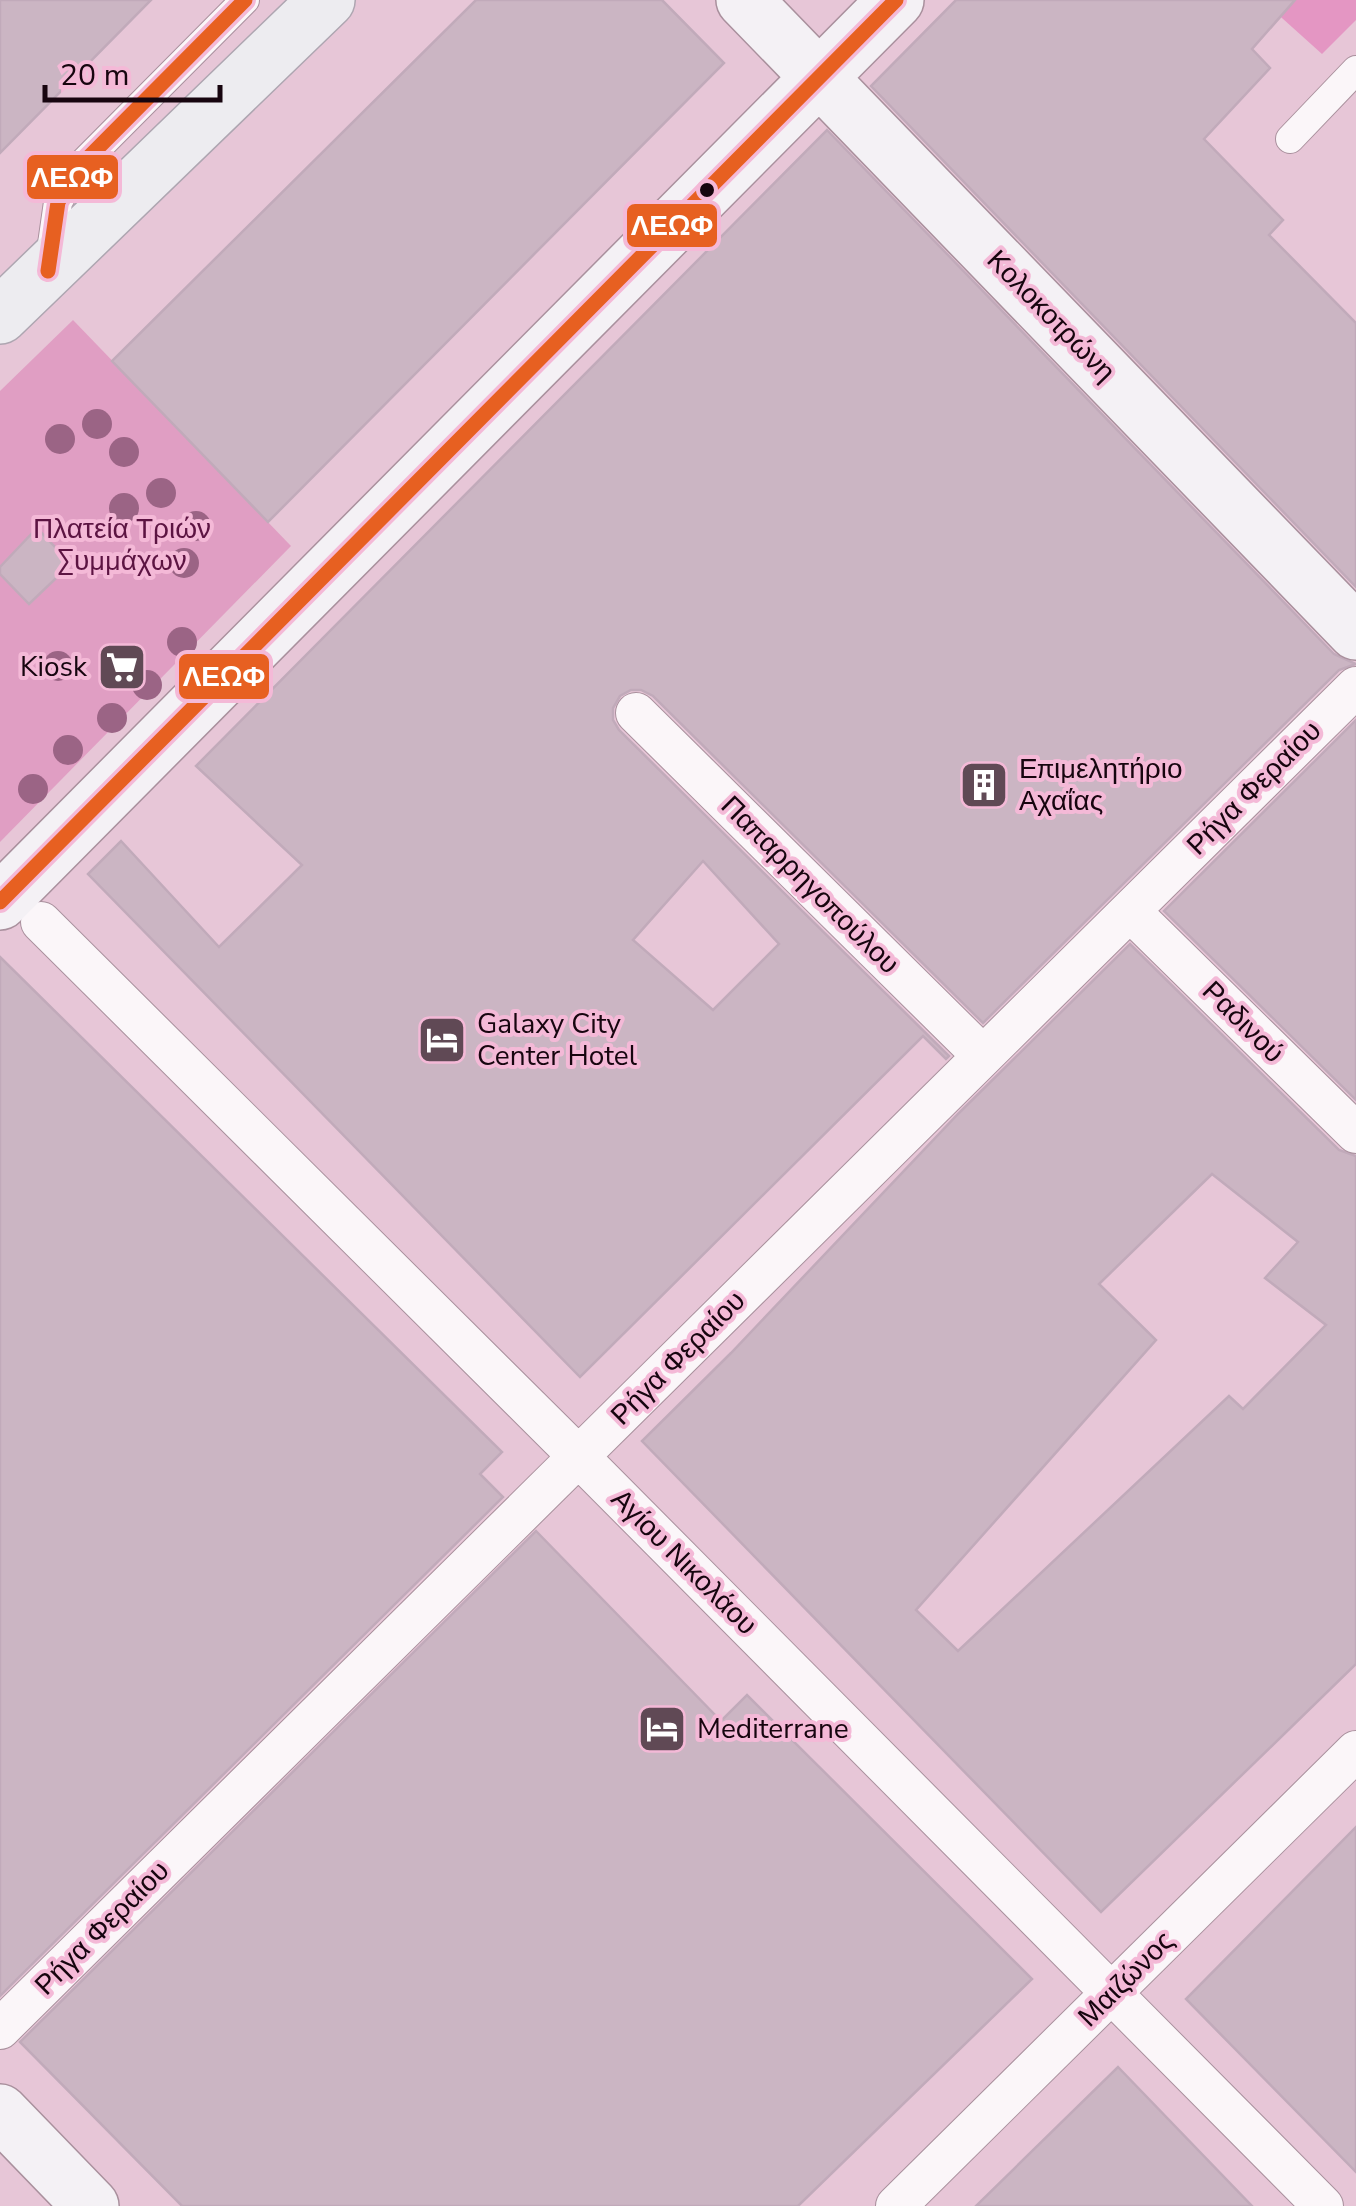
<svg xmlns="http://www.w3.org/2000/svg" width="1356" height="2206" font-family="'Nunito Sans',sans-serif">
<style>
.green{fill:#e09ec3}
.forest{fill:#e496c3}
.building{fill:#cbb5c3;stroke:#c1aaba;stroke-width:2.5;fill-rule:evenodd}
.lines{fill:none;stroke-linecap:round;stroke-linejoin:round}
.service-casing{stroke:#a9909d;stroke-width:30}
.pedestrian-casing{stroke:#a9909d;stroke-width:42}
.secondary-casing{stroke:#a9909d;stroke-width:58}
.primary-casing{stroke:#aea6b1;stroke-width:58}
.service{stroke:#fbf6f9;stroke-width:28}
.pedestrian{stroke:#fbf6f9;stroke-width:40}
.secondary{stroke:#f4f1f5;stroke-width:55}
.primary{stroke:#edecf0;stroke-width:55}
.bus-1-casing{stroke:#f4b9d7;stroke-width:22}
.bus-1{stroke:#e76021;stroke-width:15}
.tree{fill:#9b6485}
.bus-dot{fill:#17050f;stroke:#f4b9d7;stroke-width:4}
.labels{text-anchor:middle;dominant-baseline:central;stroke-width:8;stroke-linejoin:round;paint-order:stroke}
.street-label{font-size:28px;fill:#17050f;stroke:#f4b9d7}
.park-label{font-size:28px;fill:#5c1442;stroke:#f4b9d7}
.poi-label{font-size:28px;fill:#17050f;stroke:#f4b9d7;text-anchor:start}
.line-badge{stroke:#f4b9d7;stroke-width:4}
.badge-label{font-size:28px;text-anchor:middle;font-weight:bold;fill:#fff}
</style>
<rect width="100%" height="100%" fill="#e7c6d7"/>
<path class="green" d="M73 320 291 546 0 842V391Z"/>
<path class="forest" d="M1262 0H1356V20L1322 54Z"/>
<path class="building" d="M0 0H151L0 153Z
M476 0H662L724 63 268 522 112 361Z
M956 0H1295L1252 49 1270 68 1204 139 1283 220 1269 235 1356 323V587L871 86Z
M827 130 1334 654 1356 664 1339 670 983 1023 653 696 641 690H631L620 696 613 708V720L619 730 949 1056 946 1059 923 1036 580 1377 88 874 121 841 219 947 302 865 196 766ZM703 861 779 944 713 1010 633 940Z
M37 528 71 564 29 604 0 574V567Z
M1356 720V1100L1164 911Z
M1130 944 1339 1150 1356 1156V1664L1101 1912 642 1441 731 1353 959 1113ZM1212 1174 1298 1242 1265 1278 1326 1325 1243 1409 1229 1396 958 1651 916 1610 1156 1340 1099 1284Z
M0 957 502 1452 480 1474 503 1497 0 1996Z
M536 1531 721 1721 747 1695 1032 1979 798 2206H182L20 2042Z
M1356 1827V2172L1186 1999Z
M1118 2067 1252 2206H976Z"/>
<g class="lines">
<g class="service-casing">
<path id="service" d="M1290 139 1356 70
M50 258 58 202 77 169 245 0"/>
</g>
<g class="pedestrian-casing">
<path id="pedestrian" d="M636 713 983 1056
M1130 911 1356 1133
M41 922 579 1457 1323 2206
M0 2029 1356 687
M896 2206 1356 1751"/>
</g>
<g class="secondary-casing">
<path id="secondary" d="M744 0 1356 632
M0 902 896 0
M0 2112 91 2206"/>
</g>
<g class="primary-casing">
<path id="primary" d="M0 316 327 0"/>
</g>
<use href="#service" class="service"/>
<use href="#pedestrian" class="pedestrian"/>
<use href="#secondary" class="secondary"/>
<use href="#primary" class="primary"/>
<g class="bus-1-casing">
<path id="bus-1" d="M48 271 58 202 77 169 245 0
M0 902 896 0"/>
</g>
<use href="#bus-1" class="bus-1"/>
</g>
<g class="tree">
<circle cx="97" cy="424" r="15"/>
<circle cx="60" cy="439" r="15"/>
<circle cx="124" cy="452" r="15"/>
<circle cx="161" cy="493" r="15"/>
<circle cx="124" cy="508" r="15"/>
<circle cx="196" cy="526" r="15"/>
<circle cx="184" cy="563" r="15"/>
<circle cx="182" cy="642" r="15"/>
<circle cx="58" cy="666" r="15"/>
<circle cx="147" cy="685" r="15"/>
<circle cx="112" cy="718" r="15"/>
<circle cx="68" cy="750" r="15"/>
<circle cx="33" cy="789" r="15"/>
</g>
<defs>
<g id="supermarket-square" transform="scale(2.5)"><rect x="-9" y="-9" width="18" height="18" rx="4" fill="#604955" stroke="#f4b9d7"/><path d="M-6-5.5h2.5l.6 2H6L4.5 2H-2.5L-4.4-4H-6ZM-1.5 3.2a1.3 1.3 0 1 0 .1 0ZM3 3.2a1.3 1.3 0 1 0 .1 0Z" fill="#fff"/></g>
<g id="building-square" transform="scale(2.5)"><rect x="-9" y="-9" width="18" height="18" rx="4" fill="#604955" stroke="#f4b9d7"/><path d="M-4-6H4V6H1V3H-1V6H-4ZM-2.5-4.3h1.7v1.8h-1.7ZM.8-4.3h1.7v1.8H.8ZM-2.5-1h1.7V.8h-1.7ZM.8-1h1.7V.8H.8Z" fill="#fff"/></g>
<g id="hotel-square" transform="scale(2.5)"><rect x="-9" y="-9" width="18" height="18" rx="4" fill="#604955" stroke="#f4b9d7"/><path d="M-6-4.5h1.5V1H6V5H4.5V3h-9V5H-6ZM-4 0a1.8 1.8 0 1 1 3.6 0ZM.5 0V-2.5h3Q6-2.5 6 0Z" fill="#fff"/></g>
</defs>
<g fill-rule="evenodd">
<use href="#supermarket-square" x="122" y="667"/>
<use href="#building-square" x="984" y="785"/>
<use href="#hotel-square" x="442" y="1040"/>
<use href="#hotel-square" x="662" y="1729"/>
</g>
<circle class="bus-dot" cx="707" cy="190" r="9"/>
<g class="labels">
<g class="street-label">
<text transform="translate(1051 316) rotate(46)">Κολοκοτρώνη</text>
<text transform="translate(1254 788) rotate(-45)">Ρήγα Φεραίου</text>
<text transform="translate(810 885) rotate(45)">Παπαρρηγοπούλου</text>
<text transform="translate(1243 1022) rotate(45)">Ραδινού</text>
<text transform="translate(678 1358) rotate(-45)">Ρήγα Φεραίου</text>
<text transform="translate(684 1562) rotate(45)">Αγίου Νικολάου</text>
<text transform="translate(102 1928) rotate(-45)">Ρήγα Φεραίου</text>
<text transform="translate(1126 1979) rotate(-45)">Μαιζώνος</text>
</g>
<g class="park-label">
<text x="122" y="529">Πλατεία Τριών<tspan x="122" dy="32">Συμμάχων</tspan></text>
</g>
<g class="poi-label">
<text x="87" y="667" text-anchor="end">Kiosk</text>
<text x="1019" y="769">Επιμελητήριο<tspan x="1019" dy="32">Αχαΐας</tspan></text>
<text x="477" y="1024">Galaxy City<tspan x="477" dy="32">Center Hotel</tspan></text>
<text x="697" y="1729">Mediterrane</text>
</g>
</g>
<g class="line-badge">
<rect x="25" y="153" width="95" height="48" rx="10" fill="#e76021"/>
<rect x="625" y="202" width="94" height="47" rx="10" fill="#e76021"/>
<rect x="177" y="652" width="94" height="49" rx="10" fill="#e76021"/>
</g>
<g class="badge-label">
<text x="72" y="187">ΛΕΩΦ</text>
<text x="672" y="235">ΛΕΩΦ</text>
<text x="224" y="686">ΛΕΩΦ</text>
</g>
<path d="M45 85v15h175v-15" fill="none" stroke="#17050f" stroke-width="5"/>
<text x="60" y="85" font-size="30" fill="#17050f" stroke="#f4b9d7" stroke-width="8" paint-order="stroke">20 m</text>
</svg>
